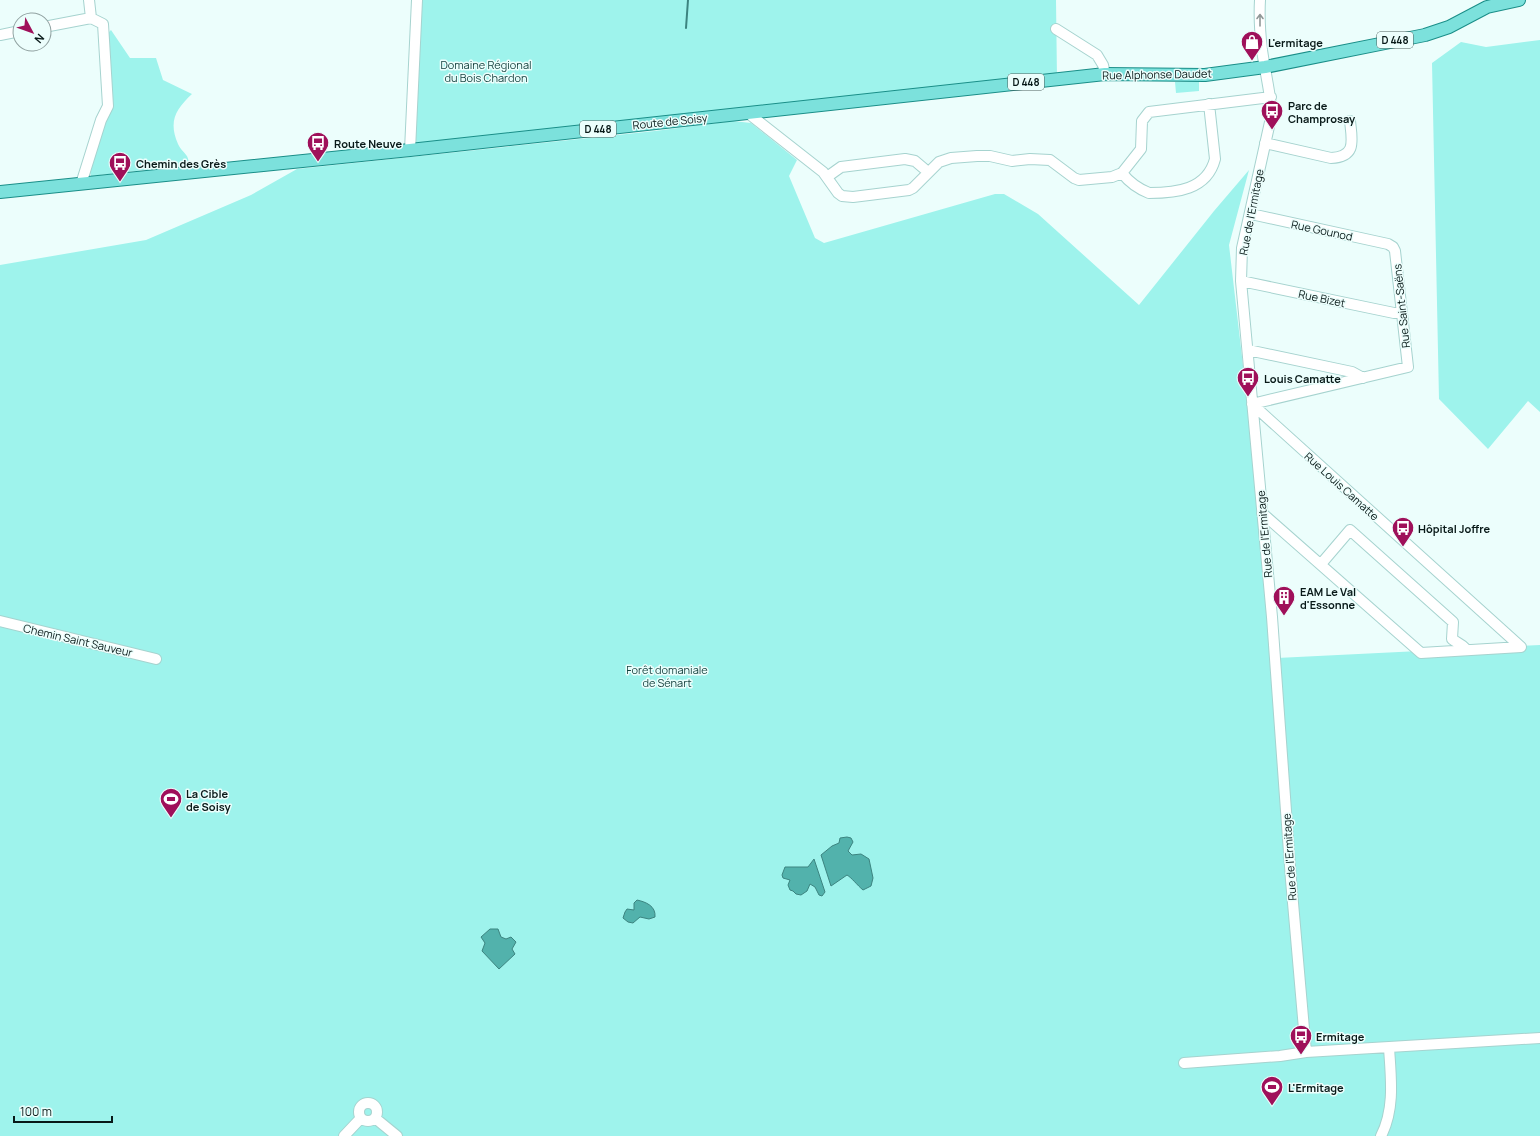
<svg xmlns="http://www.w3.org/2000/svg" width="1540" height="1136" font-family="Manrope,sans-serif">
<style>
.green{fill:#9ef3ec}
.water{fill:#52b2ac;stroke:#3c8480}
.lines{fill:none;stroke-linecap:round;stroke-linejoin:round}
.stream{stroke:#3c8480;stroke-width:2}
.minor-casing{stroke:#a6d3cf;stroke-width:12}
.major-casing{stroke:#1a8e88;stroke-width:14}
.minor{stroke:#fff;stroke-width:10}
.major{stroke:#7ce1dc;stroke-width:12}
.oneway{stroke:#909897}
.labels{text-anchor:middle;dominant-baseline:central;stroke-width:3;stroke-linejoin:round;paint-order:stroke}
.shield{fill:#ecfefc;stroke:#4c5e5c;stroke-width:1}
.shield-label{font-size:10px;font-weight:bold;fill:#081918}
.poi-label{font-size:11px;font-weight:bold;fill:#081918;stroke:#ecfefc;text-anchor:start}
.park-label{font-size:11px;fill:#103e3b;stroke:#ecfefc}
.street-label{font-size:11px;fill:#081918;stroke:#ecfefc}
</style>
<rect width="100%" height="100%" fill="#ecfefc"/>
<path class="green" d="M420 0H1056L1057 79 410 150Z
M111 30 130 58H156L163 80 192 94C176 109 168 121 178 144 182 153 189 153 189 165L91 176 88 166 110 106 105 36Z
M1540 40V412L1528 401 1488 449 1439 399 1432 63 1461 42 1486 47Z
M1199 81V91L1176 93 1175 82Z
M733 121 751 123 797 160 789 176 815 238 824 243 995 194H1004L1038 214 1139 305 1214 211 1249 170 1229 245 1277 658 1540 645V1136H0V265L146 240 251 195 297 169 655 131Z"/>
<path class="water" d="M847 837 851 838 853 842 848 851 852 855 861 854 869 859 873 878 871 886 863 890C857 885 852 878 847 875L831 886 821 855 832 846 839 843 840 838Z
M814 859 825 892 822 896 819 895 815 887 810 884 807 891 801 895 796 894 793 891 790 890 788 885 790 880 783 878 782 875 785 867H808Z
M637 900C646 902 656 906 655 917L649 919 640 917 633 923 628 922 623 918 625 912 627 909 634 910V903Z
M490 929H498L501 937 506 939 511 937 516 942 512 949 515 954 499 969 482 951 485 943 481 937Z"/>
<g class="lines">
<path class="stream" d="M686 28 688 0"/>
<g class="minor-casing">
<path id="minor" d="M1260 0C1259 17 1260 33 1262 50 1265 71 1270 92 1272 113L1242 248 1241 281 1272 617 1291 880 1306 1052
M44 27 91 18
M1056 29 1097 55 1103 65 1105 74
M0 35 20 31
M748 113 823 172 838 193 842 196 853 197 909 190 913 188 939 162 951 158 977 156H990L1012 161 1030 159 1050 160 1074 178 1079 180 1112 177 1122 173 1141 149 1142 121 1149 112 1271 97
M1265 143 1331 158C1357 157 1352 140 1350 121
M410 150 417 0
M1122 173C1129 182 1139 189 1149 193 1176 193 1207 190 1215 159L1209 104
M827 177 841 167 905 159 915 161 928 172
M81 184 101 120 108 106 103 24 91 18 89 0
M1251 214 1388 244 1393 247 1395 251 1408 367 1252 404
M1241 281 1394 313 1402 312
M1248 350 1352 372 1363 378
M1252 404 1521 647
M1262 513 1421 653 1521 647
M1321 564 1350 530 1453 622 1452 639C1457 643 1462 644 1466 649
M0 621 156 659
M1184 1063 1280 1056 1306 1052 1540 1038
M359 1112a9 9 0 1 1 18 0a9 9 0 1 1-18 0Z
M375 1118 397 1136
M344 1136 361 1118
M1381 1136C1395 1109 1391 1078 1389 1048"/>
</g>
<g class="major-casing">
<path id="major" d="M0 192 410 150 1105 74 1205 75 1265 67 1425 35 1449 27 1487 7 1519 0"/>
</g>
<use href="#minor" class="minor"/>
<use href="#major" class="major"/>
</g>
<defs><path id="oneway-shaft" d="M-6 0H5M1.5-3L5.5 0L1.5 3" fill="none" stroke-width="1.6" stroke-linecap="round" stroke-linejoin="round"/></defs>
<use class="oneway" href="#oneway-shaft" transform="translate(1260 20) rotate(-90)"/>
<defs>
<g id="shop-pin" transform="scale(1.15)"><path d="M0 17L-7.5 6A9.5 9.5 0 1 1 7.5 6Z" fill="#9f105a" stroke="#ecfefc"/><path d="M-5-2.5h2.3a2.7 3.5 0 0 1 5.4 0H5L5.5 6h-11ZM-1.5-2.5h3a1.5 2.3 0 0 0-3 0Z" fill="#fff"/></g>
<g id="bus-pin" transform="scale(1.15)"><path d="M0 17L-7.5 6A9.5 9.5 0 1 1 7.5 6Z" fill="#9f105a" stroke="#ecfefc"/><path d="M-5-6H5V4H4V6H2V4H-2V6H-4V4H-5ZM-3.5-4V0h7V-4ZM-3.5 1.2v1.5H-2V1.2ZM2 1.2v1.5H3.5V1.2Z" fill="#fff"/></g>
<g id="building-pin" transform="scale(1.15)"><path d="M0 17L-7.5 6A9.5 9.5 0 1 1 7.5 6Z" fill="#9f105a" stroke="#ecfefc"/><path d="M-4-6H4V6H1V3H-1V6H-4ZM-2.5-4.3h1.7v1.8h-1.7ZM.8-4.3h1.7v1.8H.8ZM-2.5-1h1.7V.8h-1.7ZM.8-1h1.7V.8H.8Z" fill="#fff"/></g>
<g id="stadium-pin" transform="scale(1.15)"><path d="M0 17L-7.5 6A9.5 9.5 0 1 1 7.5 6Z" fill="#9f105a" stroke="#ecfefc"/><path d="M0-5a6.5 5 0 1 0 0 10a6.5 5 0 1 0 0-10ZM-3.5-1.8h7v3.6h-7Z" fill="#fff"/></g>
</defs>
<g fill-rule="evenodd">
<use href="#shop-pin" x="1252" y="42"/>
<use href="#bus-pin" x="1272" y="111"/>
<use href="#bus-pin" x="318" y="143"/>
<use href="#bus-pin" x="120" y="163"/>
<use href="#bus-pin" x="1248" y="378"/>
<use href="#bus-pin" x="1403" y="528"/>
<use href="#building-pin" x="1284" y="597"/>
<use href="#stadium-pin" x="171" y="799"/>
<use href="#bus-pin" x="1301" y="1036"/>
<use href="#stadium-pin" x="1272" y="1087"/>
</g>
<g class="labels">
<g class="shield">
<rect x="1377" y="32" width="36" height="16" rx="3"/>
<rect x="1008" y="74" width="36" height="16" rx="3"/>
<rect x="580" y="121" width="36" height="16" rx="3"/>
</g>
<g class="shield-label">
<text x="1395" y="40">D 448</text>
<text x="1026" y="82">D 448</text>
<text x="598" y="129">D 448</text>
</g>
<g class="poi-label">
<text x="1268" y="42">L'ermitage</text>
<text x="1288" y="105">Parc de<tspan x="1288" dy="13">Champrosay</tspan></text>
<text x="334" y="143">Route Neuve</text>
<text x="136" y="163">Chemin des Grès</text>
<text x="1264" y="378">Louis Camatte</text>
<text x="1418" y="528">Hôpital Joffre</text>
<text x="1300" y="591">EAM Le Val<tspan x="1300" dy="13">d'Essonne</tspan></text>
<text x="186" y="793">La Cible<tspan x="186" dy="13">de Soisy</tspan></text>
<text x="1316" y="1036">Ermitage</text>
<text x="1288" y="1087">L'Ermitage</text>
</g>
<g class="park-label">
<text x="486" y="64">Domaine Régional<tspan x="486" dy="13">du Bois Chardon</tspan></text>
<text x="667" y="669">Forêt domaniale<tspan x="667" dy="13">de Sénart</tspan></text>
</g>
<g class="street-label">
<text transform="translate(1157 74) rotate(-1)">Rue Alphonse Daudet</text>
<text transform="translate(670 121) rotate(-6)">Route de Soisy</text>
<text transform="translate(1251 212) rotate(-79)">Rue de l'Ermitage</text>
<text transform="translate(1322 230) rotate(12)">Rue Gounod</text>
<text transform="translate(1322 298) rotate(12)">Rue Bizet</text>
<text transform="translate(1401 306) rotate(-96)">Rue Saint-Saëns</text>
<text transform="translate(1342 486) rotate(42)">Rue Louis Camatte</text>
<text transform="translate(1264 534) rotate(-95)">Rue de l'Ermitage</text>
<text transform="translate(78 640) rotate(13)">Chemin Saint Sauveur</text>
<text transform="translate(1289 857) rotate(-94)">Rue de l'Ermitage</text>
</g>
</g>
<g transform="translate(32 32) rotate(131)"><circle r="19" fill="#ecfefc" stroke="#91a2a1"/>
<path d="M0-3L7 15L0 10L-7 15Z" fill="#9f105a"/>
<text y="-6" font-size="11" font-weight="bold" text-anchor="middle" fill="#081918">N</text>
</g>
<path d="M14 1116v6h98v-6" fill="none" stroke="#081918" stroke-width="2"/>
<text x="20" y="1116" font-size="12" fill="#081918" stroke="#ecfefc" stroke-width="3" paint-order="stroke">100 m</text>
</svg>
